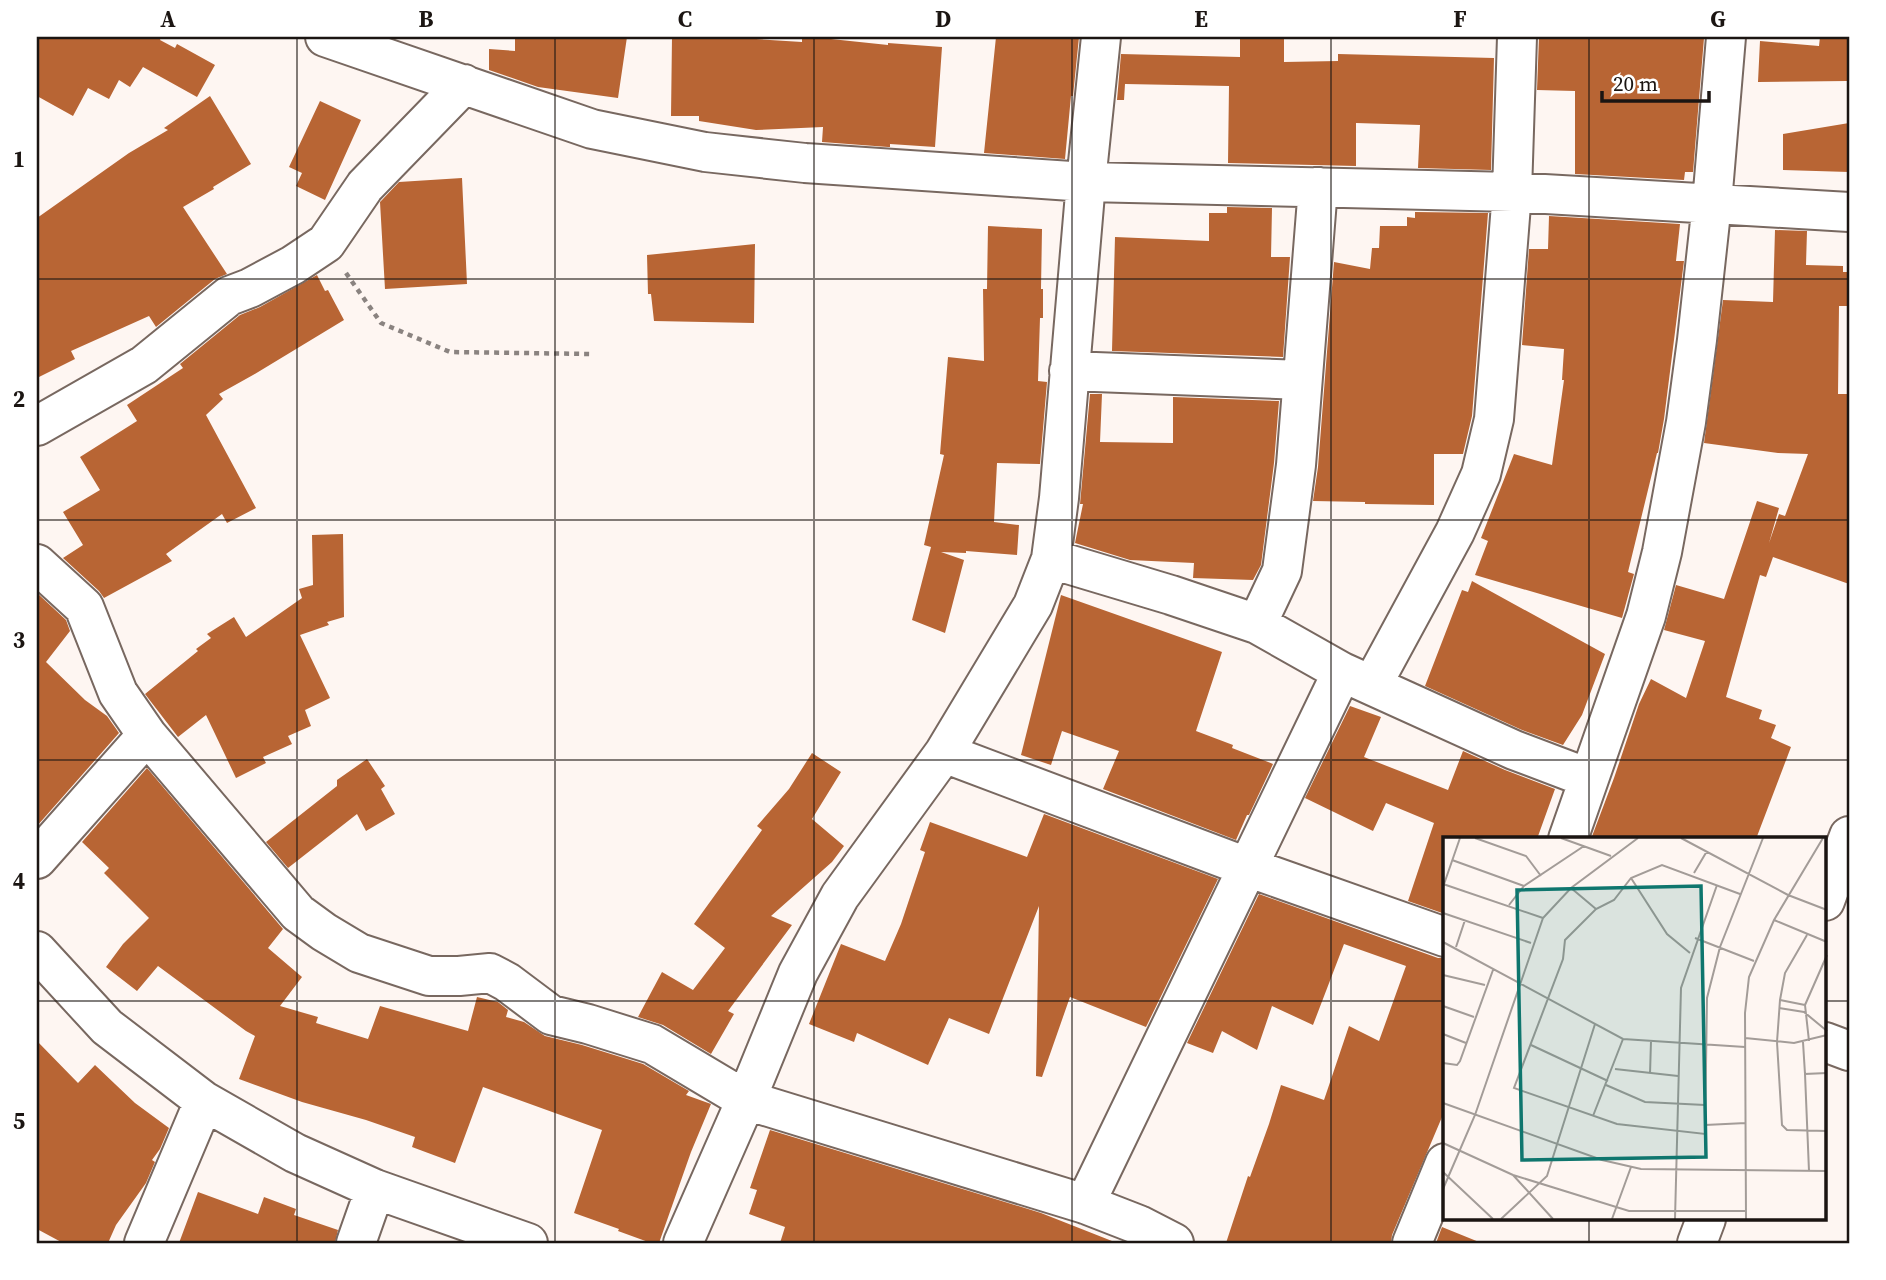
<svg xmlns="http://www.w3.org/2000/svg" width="1886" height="1280" font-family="'Source Serif 4',serif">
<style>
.building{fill:#b86534}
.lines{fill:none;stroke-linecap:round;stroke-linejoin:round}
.minor-casing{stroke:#786860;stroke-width:42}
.path{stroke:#8a8380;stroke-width:4.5;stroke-dasharray:5 5;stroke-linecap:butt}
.minor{stroke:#fff;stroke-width:38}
.grid{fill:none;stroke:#1b1512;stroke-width:2;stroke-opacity:0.55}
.inset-road{fill:none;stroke:#a39c98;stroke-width:2}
.view{fill:#0f766e;fill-opacity:0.15;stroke:#0f766e;stroke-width:3.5}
.inset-edge{fill:none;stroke:#1b1512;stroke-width:3.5}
.neatline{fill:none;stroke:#1b1512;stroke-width:2.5}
.grid-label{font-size:23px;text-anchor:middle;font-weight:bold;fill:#1b1512}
</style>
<rect width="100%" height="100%" fill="#fef6f2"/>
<path class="building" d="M37 37H161L160 40 175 48 177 44 215 65 197 97 143 67 130 87 119 80 109 99 88 88 73 116 37 96Z
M515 37H627L618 98 538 87 489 70V49L515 51Z
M672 37H724L802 42V37H831V39L888 45V43L942 47 935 147 890 144V147H888L822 142 823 127 756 130 699 121V116H671Z
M996 37H1079L1073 96H1071L1065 159 984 153Z
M1240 37H1284V62L1338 61V54L1494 58 1491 170 1418 168 1420 125 1356 123V166L1228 163 1229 86 1125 84 1124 100H1117L1121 54 1240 57Z
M1539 37 1704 38 1693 172H1685L1684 180 1575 174V91L1537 90Z
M1820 37H1848L1847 81 1758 82 1760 41 1819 46Z
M210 96 251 164 213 187 214 189 183 207 227 274 215 279 156 327 149 316 71 351 75 359 37 378V218L129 153 168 130 164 128Z
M320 101 361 120 325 200 296 186 302 173 289 167Z
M1849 123V172L1783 170V134Z
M462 178 467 284 385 289 380 202 382 200 399 182Z
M1227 207 1272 208 1271 257H1290L1283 357 1112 351 1115 237 1209 241V213H1227Z
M1415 212 1488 213 1472 416 1463 454H1434V505L1365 504V502L1313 501 1318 467 1334 262 1370 269 1372 248H1379L1380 226H1407V217L1415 218Z
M1549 216 1680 224 1676 261H1684L1664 419 1658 453H1657L1628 572 1634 574 1622 618 1475 575 1488 541 1481 538 1514 454 1552 465 1564 380H1562L1564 349 1522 345 1529 249H1548Z
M988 226 1042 229 1041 289H1043V318H1040L1038 381 1047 382 1040 464 997 463 994 522 1019 525 1017 555 966 551V553L941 552 964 560 945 633 912 620 931 547 924 545 944 455 940 454 948 357 984 361 983 289H987Z
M1775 230 1807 231 1806 265 1843 266V272H1849V306H1839L1838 394H1849V584L1773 557 1766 577 1760 575 1726 697 1762 710 1759 719 1776 725 1771 738 1791 747 1756 839H1591L1614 778 1639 704 1651 679 1686 698 1705 641 1664 630 1676 585 1724 599 1757 501 1779 508 1769 543 1779 514 1785 516 1808 454 1778 453 1704 443 1723 300 1773 302Z
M755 244 754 323 654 321 651 294H648L647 255Z
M317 275 325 291 328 290 344 320 253 375 219 394 223 399 206 415 256 508 227 523 222 514 166 554 172 561 104 598 99 591 63 558 83 545 63 512 100 490 80 457 137 421 127 405 183 368 180 364 240 315 260 307Z
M1090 394H1102L1100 442 1173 443V397L1279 401 1274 463 1261 565 1253 580 1193 578 1194 563 1130 560 1075 543 1083 504H1080Z
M343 534 344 617 327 622 329 625 300 635 330 698 305 710 311 726 288 736 292 744 263 757 266 763 236 778 206 715 178 737 145 694 198 651 196 649 211 638 207 634 234 617 246 637 302 598 299 589 313 585 312 535Z
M1472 581 1605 654 1582 715 1563 745 1522 730 1425 686 1462 590 1468 592Z
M37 593 66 620 70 631 46 662 85 700 107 716 119 733 37 826Z
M1061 595 1222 652 1196 731 1233 745 1232 748 1273 764 1249 815H1247L1236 840 1103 789 1119 751 1062 731 1051 765 1021 755Z
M1350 706 1381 717 1364 757 1448 790 1463 751 1505 770 1555 789 1537 839H1445V914L1408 901 1434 823 1386 803 1373 831 1305 798Z
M812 753 841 772 812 819 844 846 832 862 771 916 792 925 728 1011 734 1014 711 1054 663 1025 638 1017 662 972 693 990 725 948 694 924 762 830 757 826 789 789Z
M367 759 385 786 381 789 395 814 366 831 357 814 288 868 266 842 337 786V780Z
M147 768 283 929 268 948 302 977 280 1006 318 1017 316 1023 368 1039 380 1006 468 1031 477 997 498 1002 508 1010 506 1017 524 1022 545 1036 582 1045 643 1064 689 1091 686 1095 711 1104 691 1152 659 1243H651L618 1231 619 1229 574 1213 602 1130 483 1087 455 1163 412 1147 415 1137 366 1120 302 1102 239 1079 255 1036 246 1031 158 966 137 991 106 967 123 944 149 918 104 873 109 868 82 842Z
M1044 814 1218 879 1146 1027 1070 997 1042 1077 1036 1076 1039 906 989 1034 949 1018 928 1065 857 1033 854 1042 809 1024 841 944 885 961 901 924 925 852 920 850 930 822 1027 857Z
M1259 894 1438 958H1445V1110L1392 1235 1391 1243H1226L1248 1176 1250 1177 1269 1124 1281 1085 1324 1100 1349 1026 1379 1041 1406 966 1344 944 1313 1025 1272 1006 1257 1050 1222 1031 1213 1053 1187 1043Z
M37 1041 78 1083 95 1065 135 1103 169 1128 160 1149 152 1160 155 1162 146 1183 116 1225 108 1243H63L37 1229Z
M770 1130 1041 1213 1112 1241V1243H780L785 1227 749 1214 757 1190 750 1188Z
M198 1192 258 1214 264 1197 296 1209 294 1215 338 1230 335 1243H179Z
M1442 1227 1479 1242 1478 1243H1436Z"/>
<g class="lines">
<g class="minor-casing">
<path id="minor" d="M325 37 592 129 705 152 805 163 1086 182 1512 192 1849 212
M1069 371 1302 380
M37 426 144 365 229 296 250 288 293 265 326 243 365 186 464 84
M1051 559 1171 595 1257 624 1342 672 1514 750 1588 778
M37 564 84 607 118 693 147 735 298 913 324 932 359 953 429 976H459L490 973 507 982 551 1015 588 1024 652 1044 746 1100 1085 1204 1139 1225 1174 1243
M1257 624 1282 571 1296 465 1318 187
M1372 685 1455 532 1481 474 1494 419 1512 192 1517 37
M944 753 1247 867 1445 937
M1568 839 1646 616 1662 552 1686 422 1697 340 1712 203 1726 37
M37 859 147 735
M1825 901 1849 836
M37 951 107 1027 204 1101 295 1153 375 1189 528 1243
M1825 1042 1849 1051
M1085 1204 1342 672
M144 1243 204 1101
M356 1243 375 1189
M683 1243 746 1100 798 973 840 896 944 753 1033 605 1051 559 1059 498 1086 182 1101 37
M1412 1243 1445 1163
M1697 1243 1706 1219"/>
</g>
<path class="path" d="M346 273 381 323 450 352 592 354"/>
<use href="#minor" class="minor"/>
</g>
<path class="grid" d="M297 37V1243M555 37V1243M814 37V1243M1072 37V1243M1331 37V1243M1589 37V839M37 279H1849M37 520H1849M37 760H1849M37 1001H1445M1825 1001H1849M1589 1219V1243"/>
<g transform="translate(1443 837)">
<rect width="383" height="383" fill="#fef6f2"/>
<path class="inset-road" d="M32 1 83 19 98 39M118 1 168 19M238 1 345 58 384 73M9 23 81 49M251 36 264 14M188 41 224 97 247 116M0 47 100 81M0 50 17 1M128 51 153 72M297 57 219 28 188 41 171 63 153 72 122 103 120 122 71 251 174 287 262 297 264 161 277 110 320 1M66 68 81 49 141 9M0 76 88 106M331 83 384 105M364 98 342 136 337 163 334 205 339 288 344 293 384 294M252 101 311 124M0 105 180 202 302 210M13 110 22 83M0 138 42 148M337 163 362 168M0 169 31 180M336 171 361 175 384 194M0 197 23 206M302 201 351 206 384 198M366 204 362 168 384 118M360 205 362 237M88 208 165 244M0 226 14 228 17 224 50 133M172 232 235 239M207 237 208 204M163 248 202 265 262 268M0 266 159 323 198 332 384 334M150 279 180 202M262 288 303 286M0 306 70 338 186 374H303M366 334 362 237 384 236M0 335 50 382M70 338 110 382M0 352 32 278 100 81 128 51 195 1M58 382 104 339 152 187M169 382 188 330M232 382 238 151 274 48M303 382 302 176 306 140 331 83 380 1"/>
<path class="view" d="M258 49 263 320 79 323 74 53Z"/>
<rect width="383" height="383" class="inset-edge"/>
</g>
<rect width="1886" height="1280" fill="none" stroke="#ffffff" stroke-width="77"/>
<path d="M1602 91v10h107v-10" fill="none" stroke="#1b1512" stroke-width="3.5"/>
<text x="1613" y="91" font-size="21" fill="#1b1512" stroke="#ffffff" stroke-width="5" paint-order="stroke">20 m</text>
<rect x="38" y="38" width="1810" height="1204" class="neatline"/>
<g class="grid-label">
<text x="168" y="27">A</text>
<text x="426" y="27">B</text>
<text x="685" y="27">C</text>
<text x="943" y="27">D</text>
<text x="1201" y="27">E</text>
<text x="1460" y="27">F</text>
<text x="1718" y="27">G</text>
<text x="19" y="167">1</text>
<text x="19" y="407">2</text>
<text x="19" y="648">3</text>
<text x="19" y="889">4</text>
<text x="19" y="1129">5</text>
</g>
</svg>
